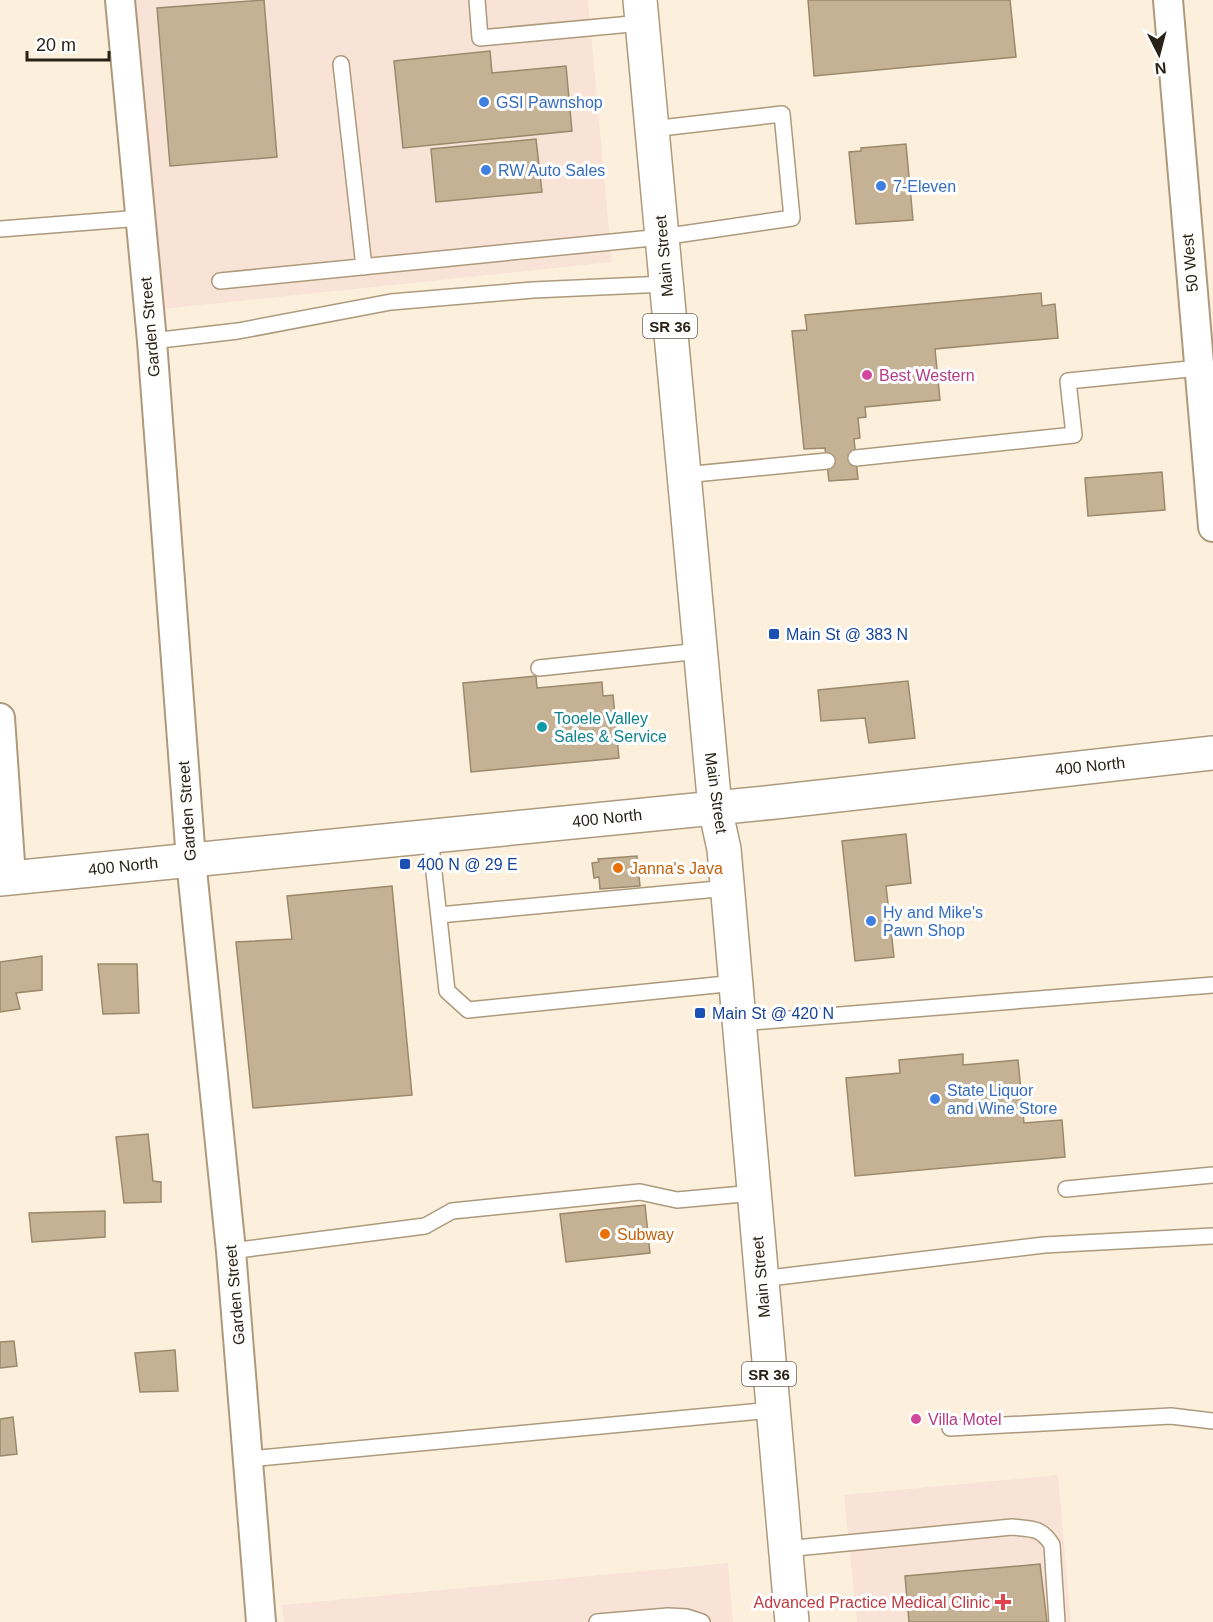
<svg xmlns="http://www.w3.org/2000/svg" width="1213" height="1622" font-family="Helvetica,sans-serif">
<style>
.commercial{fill:#f9e3d6}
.building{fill:#c5b193;stroke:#9c896c;stroke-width:1.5}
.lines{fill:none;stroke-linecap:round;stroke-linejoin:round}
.service-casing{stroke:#ad9a7c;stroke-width:18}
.minor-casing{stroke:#ad9a7c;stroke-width:32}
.tertiary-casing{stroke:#ad9a7c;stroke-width:36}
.trunk-casing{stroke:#ad9a7c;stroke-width:36}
.service{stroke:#fff;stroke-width:15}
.minor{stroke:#fff;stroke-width:28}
.tertiary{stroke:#fff;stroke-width:33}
.trunk{stroke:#fff;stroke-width:33}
.shop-dot{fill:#3f7fe0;stroke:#fff;stroke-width:2}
.hotel-dot{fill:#d1479c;stroke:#fff;stroke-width:2}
.transit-dot{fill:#1a4fb4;stroke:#fff;stroke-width:2}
.culture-dot{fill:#0f9aa8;stroke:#fff;stroke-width:2}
.food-dot{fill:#e8710a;stroke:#fff;stroke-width:2}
.health-dot{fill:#e0444e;stroke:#fff;stroke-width:2}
.labels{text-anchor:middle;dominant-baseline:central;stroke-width:6;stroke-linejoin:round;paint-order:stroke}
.shield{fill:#fff;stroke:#69645c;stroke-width:1.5}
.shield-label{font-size:15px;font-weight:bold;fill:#292216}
.shop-label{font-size:16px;fill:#366cbe;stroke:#fff;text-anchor:start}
.street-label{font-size:16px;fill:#292216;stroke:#fff}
.hotel-label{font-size:16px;fill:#b23c85;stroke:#fff;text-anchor:start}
.transit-label{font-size:16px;fill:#164399;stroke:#fff;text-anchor:start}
.culture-label{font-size:16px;fill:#0d838f;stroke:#fff;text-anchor:start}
.food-label{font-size:16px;fill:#c56008;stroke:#fff;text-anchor:start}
.health-label{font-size:16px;fill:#be3a42;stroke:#fff;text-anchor:end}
</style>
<rect width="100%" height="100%" fill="#fcf0dd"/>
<path class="commercial" d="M136 0H588L612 262 163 309Z
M1058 1475 1071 1622H857L844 1495Z
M728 1563 733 1622H284L282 1605Z"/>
<path class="building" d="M264 0 277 157 170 166 157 8Z
M808 0H1010L1016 57 814 76Z
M490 51 492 73 566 66 572 131 403 148 394 61Z
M536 139 542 192 436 202 431 149Z
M906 144 913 220 856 224 849 152 861 151V148Z
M1041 293 1042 306 1055 304 1058 338 935 349 940 400 865 407 866 417 858 418 860 438 854 439 858 479 829 481 825 448 804 449 792 331 807 330 805 315Z
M1162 472 1165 510 1088 516 1085 478Z
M536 676 537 688 602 682 603 696 613 695 619 758 471 772 463 683Z
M908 681 915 738 869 743 865 718 821 721 818 690Z
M906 834 911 883 886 886 894 957 855 961 842 841Z
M637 856 640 886 600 889 599 877 594 878 592 863 599 862 598 859Z
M392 886 412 1095 253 1108 236 942 292 939 287 896Z
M42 956V990L16 993 20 1009 0 1012V962Z
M98 964H137L139 1013 103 1014Z
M963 1054V1065L1018 1060 1024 1123 1062 1120 1065 1157 855 1176 846 1078 900 1073 899 1060Z
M148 1134 153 1181 161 1182V1202L124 1203 116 1137Z
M645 1205 650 1253 566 1262 560 1214Z
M105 1211V1237L32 1242 29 1213Z
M14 1341 17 1366 0 1368V1342Z
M175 1350 178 1391 140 1392 135 1353Z
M13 1417 17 1454 0 1456V1419Z
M1040 1564 1047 1622H909L905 1576Z"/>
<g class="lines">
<g class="service-casing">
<path id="service" d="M477 0 480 38 642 23
M341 64 364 267
M0 229 141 218
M220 281 662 237 792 218 782 114 652 129
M152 341 238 331 391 302 533 290 666 284
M856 458 1074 435 1068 381 1199 368
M684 475 827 461
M539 668 700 651
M430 836 447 991 468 1010 736 983
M439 915 728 888
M739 1023 1213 985
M1066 1189 1213 1175
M231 1251 425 1226 452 1211 640 1192 677 1200 754 1193
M761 1279 1044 1245 1213 1236
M950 1428 1171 1416 1213 1421
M248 1459 772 1410
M785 1549 1012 1527C1031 1529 1041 1527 1052 1545L1057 1622
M597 1622 668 1616 687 1617 702 1622"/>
</g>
<g class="minor-casing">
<path id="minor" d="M120 0 152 341 191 860 231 1251 261 1622
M1168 0 1213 527
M0 718 11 877"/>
</g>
<g class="tertiary-casing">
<path id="tertiary" d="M0 879 775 802 1213 753"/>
</g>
<g class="trunk-casing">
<path id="trunk" d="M640 0 715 808 724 849 792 1622"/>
</g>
<use href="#service" class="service"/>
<use href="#minor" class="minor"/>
<use href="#tertiary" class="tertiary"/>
<use href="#trunk" class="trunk"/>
</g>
<g class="shop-dot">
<circle cx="484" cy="102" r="6"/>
<circle cx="486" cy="170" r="6"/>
<circle cx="881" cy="186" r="6"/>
<circle cx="871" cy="921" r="6"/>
<circle cx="935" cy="1099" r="6"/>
</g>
<g class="hotel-dot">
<circle cx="867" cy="375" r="6"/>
<circle cx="916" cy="1419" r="6"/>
</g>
<g class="transit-dot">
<rect x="768" y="628" width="12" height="12" rx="3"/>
<rect x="399" y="858" width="12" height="12" rx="3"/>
<rect x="694" y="1007" width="12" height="12" rx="3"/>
</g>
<circle class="culture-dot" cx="542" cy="727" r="6"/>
<g class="food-dot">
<circle cx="618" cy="868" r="6"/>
<circle cx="605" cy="1234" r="6"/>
</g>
<path class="health-dot" d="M1000 1593h6v6h6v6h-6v6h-6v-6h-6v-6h6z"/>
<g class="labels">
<g class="shield">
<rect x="643" y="314" width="54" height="24" rx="4.5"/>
<rect x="742" y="1362" width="54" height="24" rx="4.5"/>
</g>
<g class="shield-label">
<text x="670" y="326">SR 36</text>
<text x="769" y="1374">SR 36</text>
</g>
<g class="shop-label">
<text x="496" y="102">GSI Pawnshop</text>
<text x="498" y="170">RW Auto Sales</text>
<text x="893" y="186">7-Eleven</text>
<text x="883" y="912">Hy and Mike's<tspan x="883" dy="18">Pawn Shop</tspan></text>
<text x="947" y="1090">State Liquor<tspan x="947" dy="18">and Wine Store</tspan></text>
</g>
<g class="street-label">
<text transform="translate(664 256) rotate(-95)">Main Street</text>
<text transform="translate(1190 263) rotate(-95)">50 West</text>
<text transform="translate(150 327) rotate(-95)">Garden Street</text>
<text transform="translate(1090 766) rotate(-6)">400 North</text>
<text transform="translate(716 793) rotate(82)">Main Street</text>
<text transform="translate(187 811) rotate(-94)">Garden Street</text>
<text transform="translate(607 818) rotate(-6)">400 North</text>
<text transform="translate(123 866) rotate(-6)">400 North</text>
<text transform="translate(761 1277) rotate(-95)">Main Street</text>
<text transform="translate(235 1295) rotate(-95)">Garden Street</text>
</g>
<g class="hotel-label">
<text x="879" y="375">Best Western</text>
<text x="928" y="1419">Villa Motel</text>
</g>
<g class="transit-label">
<text x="786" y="634">Main St @ 383 N</text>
<text x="417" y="864">400 N @ 29 E</text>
<text x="712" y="1013">Main St @ 420 N</text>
</g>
<g class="culture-label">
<text x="554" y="718">Tooele Valley<tspan x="554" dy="18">Sales &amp; Service</tspan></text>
</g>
<g class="food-label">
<text x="630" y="868">Janna's Java</text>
<text x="617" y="1234">Subway</text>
</g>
<g class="health-label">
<text x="990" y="1602">Advanced Practice Medical Clinic</text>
</g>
</g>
<g transform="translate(1159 54) rotate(174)" stroke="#ffffff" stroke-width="4.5" paint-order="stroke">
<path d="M0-4.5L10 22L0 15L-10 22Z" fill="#292216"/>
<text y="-9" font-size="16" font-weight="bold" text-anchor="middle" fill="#292216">N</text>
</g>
<path d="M27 51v9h82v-9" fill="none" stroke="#292216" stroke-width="3"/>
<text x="36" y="51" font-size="18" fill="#292216" stroke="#ffffff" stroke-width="4.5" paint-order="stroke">20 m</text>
</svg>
